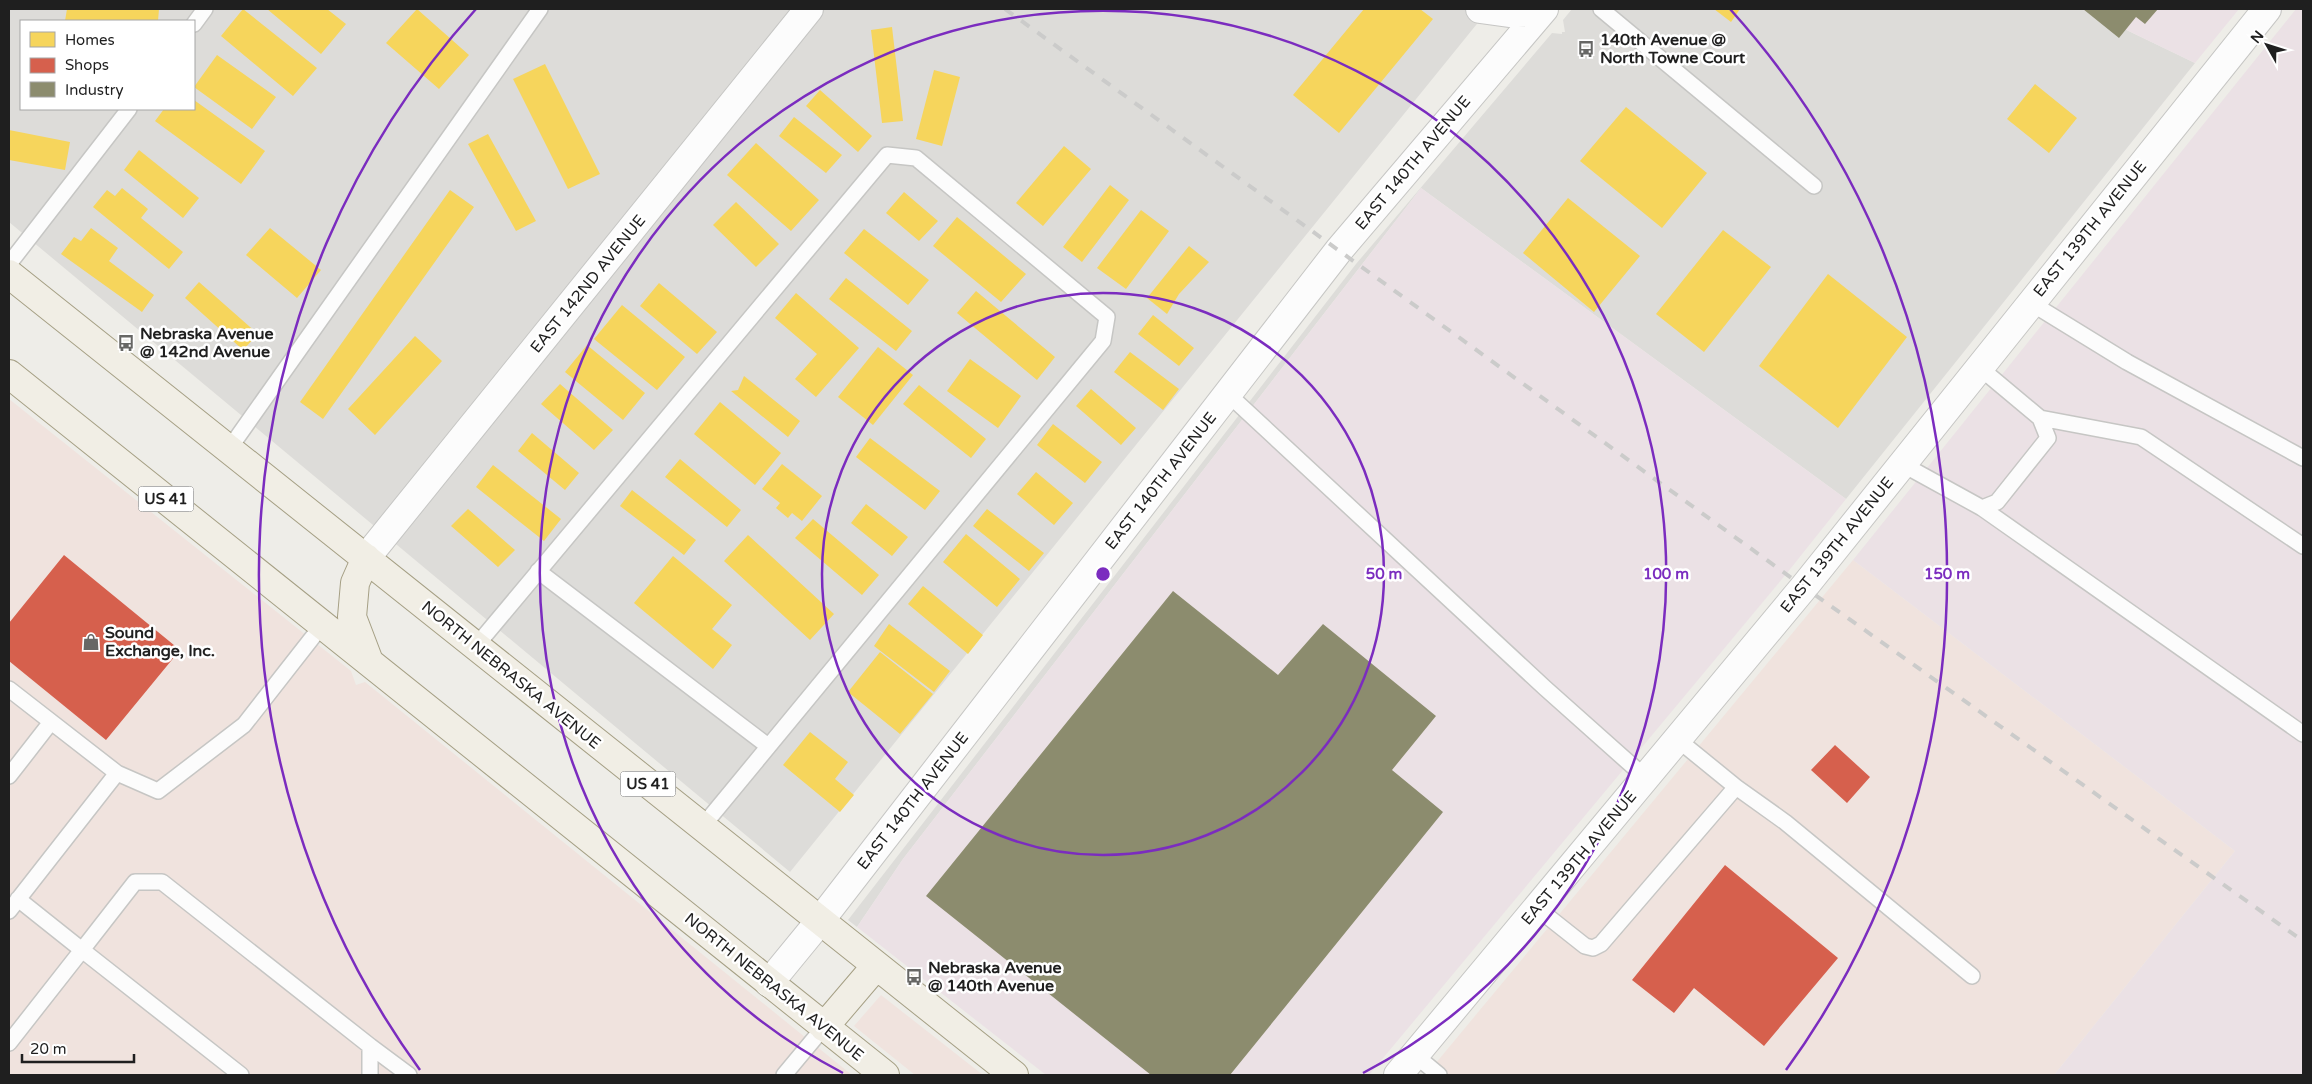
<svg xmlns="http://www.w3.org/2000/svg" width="2312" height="1084" font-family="'Varela Round',sans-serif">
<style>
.residential{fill:#dddcd9;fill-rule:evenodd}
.commercial{fill:#f0e3de}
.industrial{fill:#ebe1e5}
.homes{fill:#f6d55c}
.shops{fill:#d6604d}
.industry{fill:#8c8c6e}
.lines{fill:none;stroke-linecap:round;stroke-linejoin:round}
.service-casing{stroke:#c6c6c4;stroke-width:18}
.minor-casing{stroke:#c6c6c4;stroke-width:30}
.primary-casing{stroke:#a59f84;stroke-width:30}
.service{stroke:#fcfcfc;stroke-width:15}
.minor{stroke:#fcfcfc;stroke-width:28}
.primary{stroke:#f1eee5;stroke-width:28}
.rail{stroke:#cbcbca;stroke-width:4;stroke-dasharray:10 10;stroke-linecap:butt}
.ring{fill:none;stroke:#7b2cbf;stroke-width:2.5}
.labels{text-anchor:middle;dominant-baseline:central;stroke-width:5;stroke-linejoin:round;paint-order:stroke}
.shield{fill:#fff;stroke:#626262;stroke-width:1}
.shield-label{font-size:15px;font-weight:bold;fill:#1f1f1f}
.poi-label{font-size:16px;font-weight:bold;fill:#1f1f1f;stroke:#fff;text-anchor:start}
.street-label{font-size:16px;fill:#1f1f1f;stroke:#fff}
.centre{fill:#7b2cbf;stroke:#fff;stroke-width:2.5}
.ring-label{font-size:15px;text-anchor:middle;font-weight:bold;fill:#7b2cbf;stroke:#fff;stroke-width:5;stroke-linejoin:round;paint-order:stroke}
</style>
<rect width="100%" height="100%" fill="#eeede8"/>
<path class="residential" d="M9 9H1489L790 872 9 222ZM21 21H194V109H21Z
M1572 9H2083L2195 63 1846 499 1421 188 903 859 857 927 848 920 1356 264 1552 33 1562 34V32H1565L1563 20Z"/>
<path class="commercial" d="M9 399 351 671 356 685 365 682 852 1075H9Z
M1853 560 2235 851 2054 1075H1426Z
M881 995 983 1075H915L854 1026Z"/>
<path class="industrial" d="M2083 9H2239L2195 63Z
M2296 9H2303V1075H2054L2235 851 1853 560Z
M1421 188 1846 499 1787 573 1369 1075H1046L857 927 903 859Z"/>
<path class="homes" d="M67 9H159L158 21H65Z
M243 9 317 68 293 96 221 36Z
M267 9H327L346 24 321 54Z
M417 9 469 55 439 89 386 43Z
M1364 9H1420L1433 19 1339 133 1293 95Z
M1714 9H1740L1731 22Z
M892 27 903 121 882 123 871 30Z
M217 55 276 97 252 129 194 87Z
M545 64 600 174 568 189 513 79Z
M934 70 960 77 942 146 916 139Z
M2035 84 2077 118 2049 153 2007 119Z
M820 90 872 136 858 152 806 106Z
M194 100 265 151 241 184 155 121 164 109H194Z
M1626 107 1707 173 1662 228 1580 161Z
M794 117 842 155 826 173 779 136Z
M9 130 70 142 65 170 9 160Z
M488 134 536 221 516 231 468 144Z
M756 143 819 200 791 231 727 175Z
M1064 146 1091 169 1043 226 1016 203Z
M139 150 199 198 183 218 124 170Z
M1110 185 1129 200 1082 262 1063 247Z
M122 188 148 209 141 218 183 252 169 269 93 207 107 190 115 196Z
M450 190 474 207 323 419 300 402Z
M904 192 938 221 919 241 886 213Z
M1568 198 1640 256 1594 312 1523 253Z
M736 202 779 244 756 267 713 225Z
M1141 210 1169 231 1126 289 1097 268Z
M957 217 1026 274 1001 302 933 246Z
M91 228 118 248 109 261 154 295 142 312 61 254 74 237 81 241Z
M270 228 321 270 297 298 246 255Z
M864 229 929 280 908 305 844 253Z
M1723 230 1771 267 1704 352 1656 314Z
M1189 246 1209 262 1179 294 1167 314 1147 298Z
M1828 274 1907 337 1838 428 1759 366Z
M846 278 912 331 896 351 829 299Z
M199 282 258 334 243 350 185 298Z
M659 283 717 332 697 354 640 306Z
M976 291 1055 357 1037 380 957 313Z
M796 293 859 348 816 397 795 379 817 354 775 318Z
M622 305 685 357 657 390 594 339Z
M1153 315 1194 348 1179 366 1138 334Z
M415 336 442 361 375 435 348 409Z
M587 345 645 393 623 420 565 372Z
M878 347 913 375 873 425 838 397Z
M1130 352 1179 389 1163 410 1114 372Z
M970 359 1021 396 998 428 947 391Z
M744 376 800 421 788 437 731 391 738 390Z
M560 384 613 430 594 450 541 404Z
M919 385 986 439 971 458 903 404Z
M1091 389 1136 428 1121 445 1076 406Z
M720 402 781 453 755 485 694 434Z
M1053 424 1102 462 1085 483 1037 445Z
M532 433 579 473 565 490 518 451Z
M870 438 940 491 925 510 856 457Z
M680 459 741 510 727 527 665 477Z
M782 464 822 496 802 521 792 513 788 518 776 508 780 503 762 489Z
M493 465 561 519 544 541 476 487Z
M1036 472 1073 503 1054 525 1017 494Z
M632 490 696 540 684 555 620 506Z
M866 504 908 537 892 556 851 523Z
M468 509 515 550 498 567 451 526Z
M987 509 1044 553 1029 571 973 526Z
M813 519 879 575 862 595 795 538Z
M966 534 1020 579 997 607 943 562Z
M748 535 834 614 810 640 724 561Z
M673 556 732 605 712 629 732 645 713 669 634 603Z
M923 586 983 635 968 654 908 604Z
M889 624 950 671 934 692 874 646Z
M880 652 933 694 900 734 848 692Z
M810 732 848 762 835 779 854 795 840 812 783 765Z"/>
<path class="shops" d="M64 555 180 650 106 740 9 661V623Z
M1835 745 1870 777 1847 803 1811 770Z
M1725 865 1838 958 1764 1046 1694 988 1674 1013 1632 980Z"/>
<path class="industry" d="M2083 9H2158L2145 24 2136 17 2119 38Z
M1173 591 1278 675 1323 624 1436 716 1392 770 1443 812 1230 1075H1151L926 896Z"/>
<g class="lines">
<g class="service-casing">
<path id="service" d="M1601 9 1814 186
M194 24 205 9
M9 264 129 109
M2031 303 2127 362 2303 458
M1228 394 1545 688 1646 778
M2040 418 2141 437 2303 546
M229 449 540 9
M1902 464 1982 508 1997 502 2048 438 2040 418 1979 367
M1982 508 2303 734
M538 571 768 746
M476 646 887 155 916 158 1107 317 1103 341 702 827
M9 689 117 773 9 911
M117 773 158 791 244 725 323 624
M9 776 51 722
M1736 787 1785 822 1972 976
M18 899 82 950 135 882H162L370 1046V1075
M1537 908 1585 946 1593 948 1601 944 1736 787 1677 739
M9 1043 82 950 241 1075
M370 1046 409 1075
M1415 1055 1439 1075
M784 1075 824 1027"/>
</g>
<g class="minor-casing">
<path id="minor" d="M1480 9 1509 13 1541 12V9
M366 558 809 9
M769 983 819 922 1339 250 1544 9
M1398 1075 1804 587 2267 9"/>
</g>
<g class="primary-casing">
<path id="primary" d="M9 274 1014 1075
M9 374 885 1075
M366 558 355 583 352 617 368 659
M824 1027 876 966"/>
</g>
<use href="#service" class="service"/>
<use href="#minor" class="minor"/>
<use href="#primary" class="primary"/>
<path class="rail" d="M1005 9 1804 587 2303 941"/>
</g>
<g class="ring">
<circle cx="1103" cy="574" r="281"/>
<path d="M843 1073A563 563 0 1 1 1363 1073"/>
<path d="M420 1070A844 844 0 0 1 476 9M1730 9A844 844 0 0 1 1786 1070"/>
</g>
<defs>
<g id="bus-bare" transform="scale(1.35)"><path d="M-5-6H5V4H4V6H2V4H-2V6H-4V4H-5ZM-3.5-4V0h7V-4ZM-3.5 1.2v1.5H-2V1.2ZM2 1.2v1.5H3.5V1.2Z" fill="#676765" stroke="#fff" stroke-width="2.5" paint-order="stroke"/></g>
<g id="shop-bare" transform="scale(1.35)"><path d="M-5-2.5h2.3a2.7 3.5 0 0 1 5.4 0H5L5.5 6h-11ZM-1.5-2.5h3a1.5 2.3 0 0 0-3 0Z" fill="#676765" stroke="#fff" stroke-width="2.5" paint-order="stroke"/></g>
</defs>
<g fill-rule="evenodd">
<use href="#bus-bare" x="1586" y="49"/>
<use href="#bus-bare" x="126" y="343"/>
<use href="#shop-bare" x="91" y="642"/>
<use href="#bus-bare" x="914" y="977"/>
</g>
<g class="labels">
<g class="shield">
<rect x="138.5" y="486.5" width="55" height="25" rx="4"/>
<rect x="620.5" y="771.5" width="55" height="25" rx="4"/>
</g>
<g class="shield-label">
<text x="166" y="499">US 41</text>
<text x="648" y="784">US 41</text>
</g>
<g class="poi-label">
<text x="1600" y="40">140th Avenue @<tspan x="1600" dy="18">North Towne Court</tspan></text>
<text x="140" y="334">Nebraska Avenue<tspan x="140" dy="18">@ 142nd Avenue</tspan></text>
<text x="105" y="633">Sound<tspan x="105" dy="18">Exchange, Inc.</tspan></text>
<text x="928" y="968">Nebraska Avenue<tspan x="928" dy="18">@ 140th Avenue</tspan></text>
</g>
<g class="street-label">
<text transform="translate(1413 163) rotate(-50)">EAST 140TH AVENUE</text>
<text transform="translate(2090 229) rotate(-51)">EAST 139TH AVENUE</text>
<text transform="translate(588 284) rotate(-51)">EAST 142ND AVENUE</text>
<text transform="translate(1161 481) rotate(-52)">EAST 140TH AVENUE</text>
<text transform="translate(1837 545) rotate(-51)">EAST 139TH AVENUE</text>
<text transform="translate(511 675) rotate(39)">NORTH NEBRASKA AVENUE</text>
<text transform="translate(913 801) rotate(-52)">EAST 140TH AVENUE</text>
<text transform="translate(1579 858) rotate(-50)">EAST 139TH AVENUE</text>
<text transform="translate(774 987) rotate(39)">NORTH NEBRASKA AVENUE</text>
</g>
</g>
<circle cx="1103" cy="574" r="8" class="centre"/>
<g class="ring-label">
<text x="1384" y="579">50 m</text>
<text x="1666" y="579">100 m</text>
<text x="1947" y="579">150 m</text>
</g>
<rect width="2312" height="1084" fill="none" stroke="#1f1f1f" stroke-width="20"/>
<rect x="20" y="20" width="175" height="90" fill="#ffffff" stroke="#a5a5a5"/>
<rect x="30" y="32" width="25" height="15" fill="#f6d55c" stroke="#a5a5a5"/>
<text x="65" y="45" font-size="15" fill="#1f1f1f">Homes</text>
<rect x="30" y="58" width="25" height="15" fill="#d6604d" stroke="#a5a5a5"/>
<text x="65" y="70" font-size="15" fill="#1f1f1f">Shops</text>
<rect x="30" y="82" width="25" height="15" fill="#8c8c6e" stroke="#a5a5a5"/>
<text x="65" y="95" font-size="15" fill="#1f1f1f">Industry</text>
<g transform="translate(2267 45) rotate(309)" stroke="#ffffff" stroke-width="4" paint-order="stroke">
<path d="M0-4L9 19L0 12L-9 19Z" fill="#1f1f1f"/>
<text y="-8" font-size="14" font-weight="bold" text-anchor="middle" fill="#1f1f1f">N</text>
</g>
<path d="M22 1054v8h112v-8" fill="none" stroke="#1f1f1f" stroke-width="2.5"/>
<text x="30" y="1054" font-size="15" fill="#1f1f1f" stroke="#ffffff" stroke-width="4" paint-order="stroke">20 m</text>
</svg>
